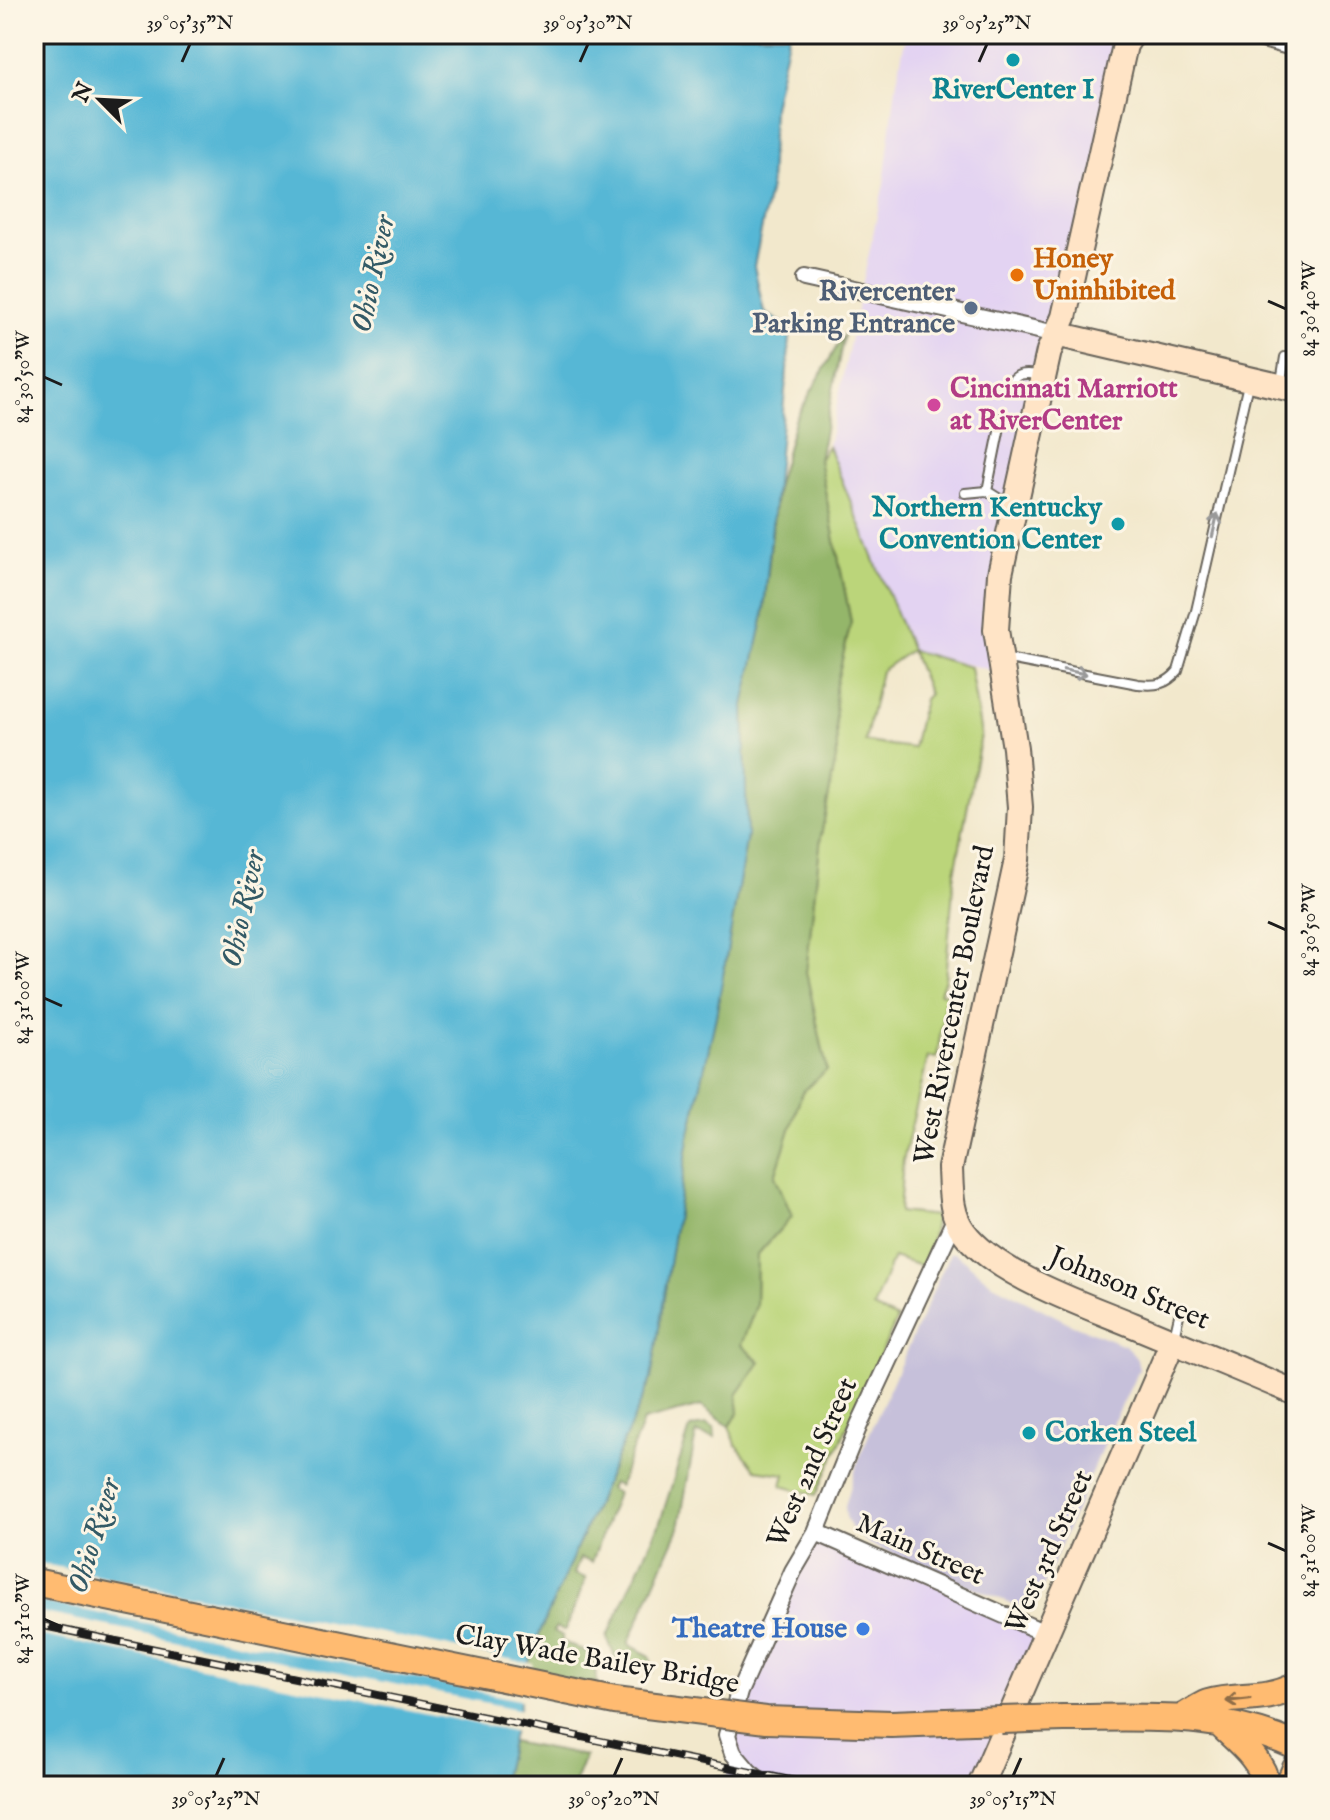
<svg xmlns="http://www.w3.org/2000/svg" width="1330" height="1820" font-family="'IM FELL English',serif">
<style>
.built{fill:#e3d3f2}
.industrial{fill:#c6c0da}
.green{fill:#bbd57a;stroke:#6c784b;stroke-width:2;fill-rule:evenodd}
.forest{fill:#94b66a;stroke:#586943;stroke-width:2}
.water{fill:#56b7d5;stroke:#396a78;stroke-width:2}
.pier{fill:#f2e8cc}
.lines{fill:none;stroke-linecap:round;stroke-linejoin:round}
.lane-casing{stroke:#67635a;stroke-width:12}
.street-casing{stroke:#67635a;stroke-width:20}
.secondary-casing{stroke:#67635a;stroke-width:28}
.primary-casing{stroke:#67635a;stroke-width:30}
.lane{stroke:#fff;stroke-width:8}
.street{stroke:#fff;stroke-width:16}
.secondary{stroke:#ffe4c6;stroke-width:24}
.primary{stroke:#ffbb71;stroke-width:26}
.rail-casing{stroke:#1c1c1c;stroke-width:8}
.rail{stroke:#fcf5e5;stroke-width:5;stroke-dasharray:15;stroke-linecap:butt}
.primary-bridge-casing{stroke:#67635a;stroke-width:30;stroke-linecap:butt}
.primary-bridge{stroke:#ffbb71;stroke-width:26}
.oneway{stroke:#999}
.oneway2{stroke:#8e6c46}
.ticks{fill:none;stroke:#1c1c1c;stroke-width:3}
.culture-dot{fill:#0f9aa8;stroke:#fcf5e5;stroke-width:3}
.food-dot{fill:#e8710a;stroke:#fcf5e5;stroke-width:3}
.service-dot{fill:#5c6f8a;stroke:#fcf5e5;stroke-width:3}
.hotel-dot{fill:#d1479c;stroke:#fcf5e5;stroke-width:3}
.shop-dot{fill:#3f7fe0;stroke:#fcf5e5;stroke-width:3}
.labels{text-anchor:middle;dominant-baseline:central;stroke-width:6;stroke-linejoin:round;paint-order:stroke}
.culture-label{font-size:28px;font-weight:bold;fill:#0d838f;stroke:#fcf5e5}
.food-label{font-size:28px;font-weight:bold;fill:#c56008;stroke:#fcf5e5;text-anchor:start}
.service-label{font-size:28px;font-weight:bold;fill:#4e5e75;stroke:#fcf5e5;text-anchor:end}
.hotel-label{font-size:28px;font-weight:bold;fill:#b23c85;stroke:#fcf5e5;text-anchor:start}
.street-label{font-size:28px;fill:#1c1c1c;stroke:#fcf5e5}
.shop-label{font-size:28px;font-weight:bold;fill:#366cbe;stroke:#fcf5e5;text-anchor:end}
.water-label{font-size:30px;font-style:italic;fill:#335a66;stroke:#fcf5e5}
.neatline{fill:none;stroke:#1c1c1c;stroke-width:3}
.ticks-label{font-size:20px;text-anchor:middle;fill:#1c1c1c}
</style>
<rect width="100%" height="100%" fill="#fcf5e5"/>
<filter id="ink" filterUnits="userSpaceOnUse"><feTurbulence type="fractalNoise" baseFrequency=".0125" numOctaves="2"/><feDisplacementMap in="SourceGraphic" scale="16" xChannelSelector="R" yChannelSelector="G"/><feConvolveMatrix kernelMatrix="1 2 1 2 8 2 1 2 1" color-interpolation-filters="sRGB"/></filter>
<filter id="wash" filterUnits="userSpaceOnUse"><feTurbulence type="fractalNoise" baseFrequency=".006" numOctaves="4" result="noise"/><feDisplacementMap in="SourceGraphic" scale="32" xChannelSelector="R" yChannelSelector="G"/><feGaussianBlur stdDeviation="1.8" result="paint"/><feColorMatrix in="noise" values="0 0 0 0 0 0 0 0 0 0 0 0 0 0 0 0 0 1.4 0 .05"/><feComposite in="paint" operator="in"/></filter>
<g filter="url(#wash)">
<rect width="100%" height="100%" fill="#f2e8cc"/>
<path class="built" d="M906 34H1132L1000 574 1002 673 911 650 828 446 884 183 896 86Z
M816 1532 1047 1634 980 1786H725L733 1753 727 1735Z"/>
<path class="industrial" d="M950 1253H955L993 1284 1073 1325 1125 1345 1137 1359 1139 1369 1106 1439 1032 1612 869 1544 852 1529 846 1517 845 1506 860 1455Z"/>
<path class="green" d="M828 446 911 650 970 667 981 735 954 878 945 979 940 993 958 996 962 1003 945 1001 937 1058 928 1057 903 1161 899 1212 936 1216 931 1243 921 1266 893 1257 873 1308 897 1319 816 1495 782 1486 785 1474 756 1470 736 1444 729 1426 739 1412 737 1395 760 1362 741 1345 756 1306 757 1255 792 1216 775 1176 802 1092 827 1069 806 972 821 836 837 753 835 689 851 622 819 460ZM911 650 929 694 924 699 913 748 865 742 881 671Z"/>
<path class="forest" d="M844 334 819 460 851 622 835 689 837 753 821 836 806 972 827 1070 802 1092 775 1176 792 1216 757 1255 756 1306 741 1345 760 1362 737 1395 739 1412 729 1426 701 1406 643 1421 619 1486 612 1483 609 1489 617 1493 592 1562 580 1558 574 1574 586 1578 565 1631 556 1627 553 1631 563 1636 561 1641 593 1655 597 1684 555 1678 545 1673 527 1670 532 1650 651 1379 689 1138 716 1016 747 836 744 705 763 619 777 485 795 420Z
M707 1424 714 1428 715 1438 696 1433 679 1528 628 1644 650 1656 652 1672 616 1660 607 1637 659 1525 690 1428Z
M511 1742 585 1756 573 1786H501Z"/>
<path class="water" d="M34 34H789L773 107 770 187 754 266 764 312 791 328 763 619 744 705 747 836 716 1016 689 1138 651 1379 532 1650 501 1786H34Z"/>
<path class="pier" d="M34 1562 533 1664 524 1701 34 1600Z
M34 1611 522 1710 517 1732 34 1634Z"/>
</g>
<g filter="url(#ink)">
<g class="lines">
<g class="lane-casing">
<path id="lane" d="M1281 382 1285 357
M1009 386C1015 372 1025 373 1039 375
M1002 417 987 491 1003 501 1011 503
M965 493 987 491
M1003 658 1138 684C1156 686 1166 685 1178 671L1196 611 1248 384
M1174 1337 1180 1311"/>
</g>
<g class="street-casing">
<path id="street" d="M1244 34 1296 48
M804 278 1056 334
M816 1532 1047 1634
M767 1786 749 1772 733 1753 727 1735 739 1692 793 1571 816 1532 859 1425 956 1217"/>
</g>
<g class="secondary-casing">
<path id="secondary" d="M1132 34 1125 45 1064 317 1049 351 1000 574 996 630 1015 748 1020 807 1017 860 950 1168C951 1190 950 1214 964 1232 996 1275 1083 1304 1133 1325 1187 1347 1242 1370 1296 1393
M1056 334 1296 390
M980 1786 1173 1341"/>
</g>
<g class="primary-casing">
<path id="primary" d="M1185 1716C1192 1712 1200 1706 1208 1703 1238 1694 1263 1703 1296 1686
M1064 1718C1147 1718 1217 1711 1296 1746
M1217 1721C1236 1740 1262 1758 1267 1786
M891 1724 1001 1720
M1288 1786 1296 1768"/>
</g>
<use href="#lane" class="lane"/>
<use href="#street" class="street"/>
<use href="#secondary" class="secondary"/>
<use href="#primary" class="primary"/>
<g class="rail-casing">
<path id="rail" d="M34 1624 819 1786
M1235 1786 1296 1781"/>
</g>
<use href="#rail" class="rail"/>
<g class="primary-bridge-casing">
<path id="primary-bridge" d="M34 1582 615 1701 766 1720 891 1724
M1001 1720 1064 1718"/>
</g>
<use href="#primary-bridge" class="primary-bridge"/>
</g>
<defs><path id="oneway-shaft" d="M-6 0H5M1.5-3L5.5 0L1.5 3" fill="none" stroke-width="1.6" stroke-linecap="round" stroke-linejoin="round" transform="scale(2)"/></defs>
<g class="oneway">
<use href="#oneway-shaft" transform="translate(1215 525) rotate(-77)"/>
<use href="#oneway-shaft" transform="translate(1075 672) rotate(11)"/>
</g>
<use class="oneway2" href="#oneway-shaft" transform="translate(1238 1700) rotate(174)"/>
</g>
<path class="ticks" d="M182 62 190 44M580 62 588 44M979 62 987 44M1268 301 1286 309M44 377 62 385M1268 922 1286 930M44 998 62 1006M1268 1543 1286 1551M44 1619 62 1627M216 1776 224 1758M614 1776 622 1758M1013 1776 1021 1758"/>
<g class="culture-dot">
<circle cx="1013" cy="60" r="8"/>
<circle cx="1118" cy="524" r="8"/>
<circle cx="1029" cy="1433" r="8"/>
</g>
<circle class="food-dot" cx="1017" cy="275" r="8"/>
<circle class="service-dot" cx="971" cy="308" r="8"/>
<circle class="hotel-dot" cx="934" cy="405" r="8"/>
<circle class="shop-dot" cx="863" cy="1629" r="8"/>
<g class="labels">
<g class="culture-label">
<text x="1013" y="90">RiverCenter I</text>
<text x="1102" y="508" text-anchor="end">Northern Kentucky<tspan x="1102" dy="32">Convention Center</tspan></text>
<text x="1045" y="1433" text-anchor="start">Corken Steel</text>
</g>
<g class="food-label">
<text x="1033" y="259">Honey<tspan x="1033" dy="32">Uninhibited</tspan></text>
</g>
<g class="service-label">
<text x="955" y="292">Rivercenter<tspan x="955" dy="32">Parking Entrance</tspan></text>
</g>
<g class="hotel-label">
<text x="950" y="389">Cincinnati Marriott<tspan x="950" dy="32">at RiverCenter</tspan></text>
</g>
<g class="street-label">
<text transform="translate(955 1005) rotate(-79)">West Rivercenter Boulevard</text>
<text transform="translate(1129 1289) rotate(23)">Johnson Street</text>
<text transform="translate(813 1463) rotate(-66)">West 2nd Street</text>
<text transform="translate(920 1550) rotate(24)">Main Street</text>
<text transform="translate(1050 1552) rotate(-66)">West 3rd Street</text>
<text transform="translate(597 1660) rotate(10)">Clay Wade Bailey Bridge</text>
</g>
<g class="shop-label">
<text x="847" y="1629">Theatre House</text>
</g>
<g class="water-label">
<text transform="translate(374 274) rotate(-78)">Ohio River</text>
<text transform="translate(244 909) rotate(-78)">Ohio River</text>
<text transform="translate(95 1536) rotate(-73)">Ohio River</text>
</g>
</g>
<rect width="1330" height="1820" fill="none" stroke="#fcf5e5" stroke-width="88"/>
<g transform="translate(100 100) rotate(294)" stroke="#fcf5e5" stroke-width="6" paint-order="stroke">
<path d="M0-6L14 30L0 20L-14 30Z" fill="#1c1c1c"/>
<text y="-12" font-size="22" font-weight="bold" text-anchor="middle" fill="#1c1c1c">N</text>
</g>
<rect x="44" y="44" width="1242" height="1732" class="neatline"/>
<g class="ticks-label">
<text x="190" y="29">39°05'35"N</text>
<text x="588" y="29">39°05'30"N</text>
<text x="987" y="29">39°05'25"N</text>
<text transform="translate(1308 309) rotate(-90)" y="7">84°30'40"W</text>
<text transform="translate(22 377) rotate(-90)" y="7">84°30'50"W</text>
<text transform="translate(1308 930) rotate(-90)" y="7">84°30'50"W</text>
<text transform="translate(22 998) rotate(-90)" y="7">84°31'00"W</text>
<text transform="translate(1308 1551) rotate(-90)" y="7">84°31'00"W</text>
<text transform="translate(22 1619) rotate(-90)" y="7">84°31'10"W</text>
<text x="216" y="1805">39°05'25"N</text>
<text x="614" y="1805">39°05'20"N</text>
<text x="1013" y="1805">39°05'15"N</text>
</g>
</svg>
